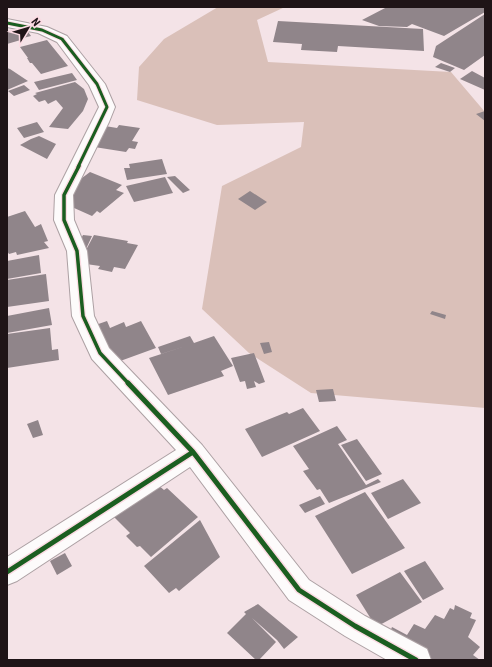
<svg xmlns="http://www.w3.org/2000/svg" width="492" height="667" font-family="'Roboto Condensed',sans-serif">
<style>
.forest{fill:#dac0b9}
.building{fill:#90858a}
.lines{fill:none;stroke-linecap:round;stroke-linejoin:round}
.minor-casing{stroke:#aca0a3;stroke-width:2}
.minor{fill:#fdfbfb;fill-rule:evenodd}
.cycleway-far2-casing{stroke:#fcdbe3;stroke-width:5}
.cycleway-far1-casing{stroke:#fcdbe3;stroke-width:6}
.cycleway-casing{stroke:#fcdbe3;stroke-width:8}
.cycleway-far2{stroke:#1b5e20;stroke-width:3}
.cycleway-far1{stroke:#1b5e20;stroke-width:3.5}
.cycleway{stroke:#1b5e20;stroke-width:5}
</style>
<rect width="100%" height="100%" fill="#f4e3e7"/>
<path class="forest" d="M218 7H285L257 20 268 62 451 72 485 112V408L311 393 249 353 202 309 222 186 301 147 304 122 217 125 137 100 139 67 164 39Z"/>
<path class="building" d="M387 7H485V12L444 36 412 24 407 27 379 26 362 20Z
M485 14V55L464 70 433 57 436 46Z
M278 21 423 29 424 51 338 46 337 52 301 50 302 44 273 42Z
M26 29 31 36 23 38 18 31Z
M14 30 24 39 7 44V32Z
M47 40 68 66 41 74 32 63H30L27 58H28L20 47Z
M441 63 455 68 450 72 435 67Z
M7 68 10 69 28 81 7 90Z
M472 71 485 78V90L460 79Z
M72 73 77 80 39 90 34 82Z
M75 82 84 89 88 99 83 111 68 129 49 127 63 108 56 100 48 104 45 100 39 102 33 96 37 94 35 93Z
M24 85 30 90 14 96 8 91Z
M485 111V121L476 114Z
M37 122 44 132 24 138 17 128Z
M119 125 140 128 132 141 138 142 135 149 129 148 126 152 88 146 105 126 117 128Z
M39 136 56 144 47 159 20 145 31 139Z
M162 159 167 174 127 180 124 168H130L129 164Z
M90 172 122 185 116 190 124 193 100 213 97 211 92 216 54 199Z
M175 176 190 190 183 193 167 177Z
M165 177 173 193 134 202 126 186Z
M250 191 267 202 255 210 238 199Z
M25 211 35 227 41 224 48 241 44 242 49 248 17 255 16 252 9 254 7 251V217Z
M83 235 92 236 86 249 76 248Z
M94 235 128 241 127 243 138 245 125 269 114 267 112 272 98 269 100 266 79 263Z
M39 255 41 273 7 279V261Z
M46 274 49 301 7 307V280Z
M49 308 52 325 7 333V316Z
M432 311 446 315 445 319 430 314Z
M107 321 110 328 124 322 126 327 141 321 156 348 112 364 84 329Z
M50 328 52 350 58 349 59 360 7 368V334Z
M190 336 194 343 214 336 233 366 221 371 224 376 168 395 149 358 192 344 161 354 158 347Z
M269 342 272 352 264 354 260 343Z
M254 353 265 382 259 384 254 381 256 387 247 389 245 381 240 382 231 358Z
M333 389 336 401 319 402 316 390Z
M303 408 320 431 262 457 245 429 287 412 289 414Z
M38 420 43 435 33 438 27 424Z
M337 426 347 440 338 444 366 485 378 479 381 482 329 503 320 489 317 490 303 471 309 469 293 446Z
M357 439 382 474 366 481 341 445Z
M151 479 164 490 167 488 198 517 151 557 140 546 137 547 126 536 130 533 105 508Z
M403 479 421 503 388 519 371 493Z
M365 492 405 548 352 574 315 516Z
M320 496 325 504 305 513 299 505Z
M200 520 220 557 179 591 176 588 169 593 144 566Z
M65 553 72 566 57 575 50 561Z
M425 561 444 589 423 600 404 571Z
M400 572 422 602 376 627 356 595Z
M258 604 298 637 284 649 277 640 252 618 276 642 259 660H256L227 633 246 614 244 612Z
M455 605 472 613 470 618 476 620 468 637 480 647 473 655 480 660H411L385 645 392 627 407 635 414 624 425 629 435 615 444 619 450 608 454 610Z"/>
<g class="lines">
<g class="minor-casing">
<path id="minor" d="M7 19 47 27 67 36 105 84 115 107 109 122 73 195 74 220 87 251 94 316 109 348 202 445 309 580 365 616 427 649 431 660H387L345 636 289 600 190 467 17 581 7 585V557L176 450 92 359 72 316 67 251 54 220 55 195 99 107 89 85 57 42 38 33 7 27Z"/>
</g>
<use href="#minor" class="minor"/>
<g class="cycleway-far2-casing">
<path id="cycleway-far2" d="M7 23 42 30 62 39 97 84 107 107 78 167"/>
</g>
<g class="cycleway-far1-casing">
<path id="cycleway-far1" d="M79 166 64 195V220L77 251 83 316 100 353 129 384"/>
</g>
<g class="cycleway-casing">
<path id="cycleway" d="M128 383 193 452 299 590 355 626 416 660
M7 572 193 452"/>
</g>
<use href="#cycleway-far2" class="cycleway-far2"/>
<use href="#cycleway-far1" class="cycleway-far1"/>
<use href="#cycleway" class="cycleway"/>
</g>
<rect width="492" height="667" fill="none" stroke="#1f1417" stroke-width="16"/>
<g transform="translate(28 28) rotate(52)" stroke="#fcdbe3" stroke-width="3" paint-order="stroke">
<path d="M0-3L7 15L0 10L-7 15Z" fill="#1f1417"/>
<text y="-6" font-size="11" font-weight="bold" text-anchor="middle" fill="#1f1417">N</text>
</g>
</svg>
